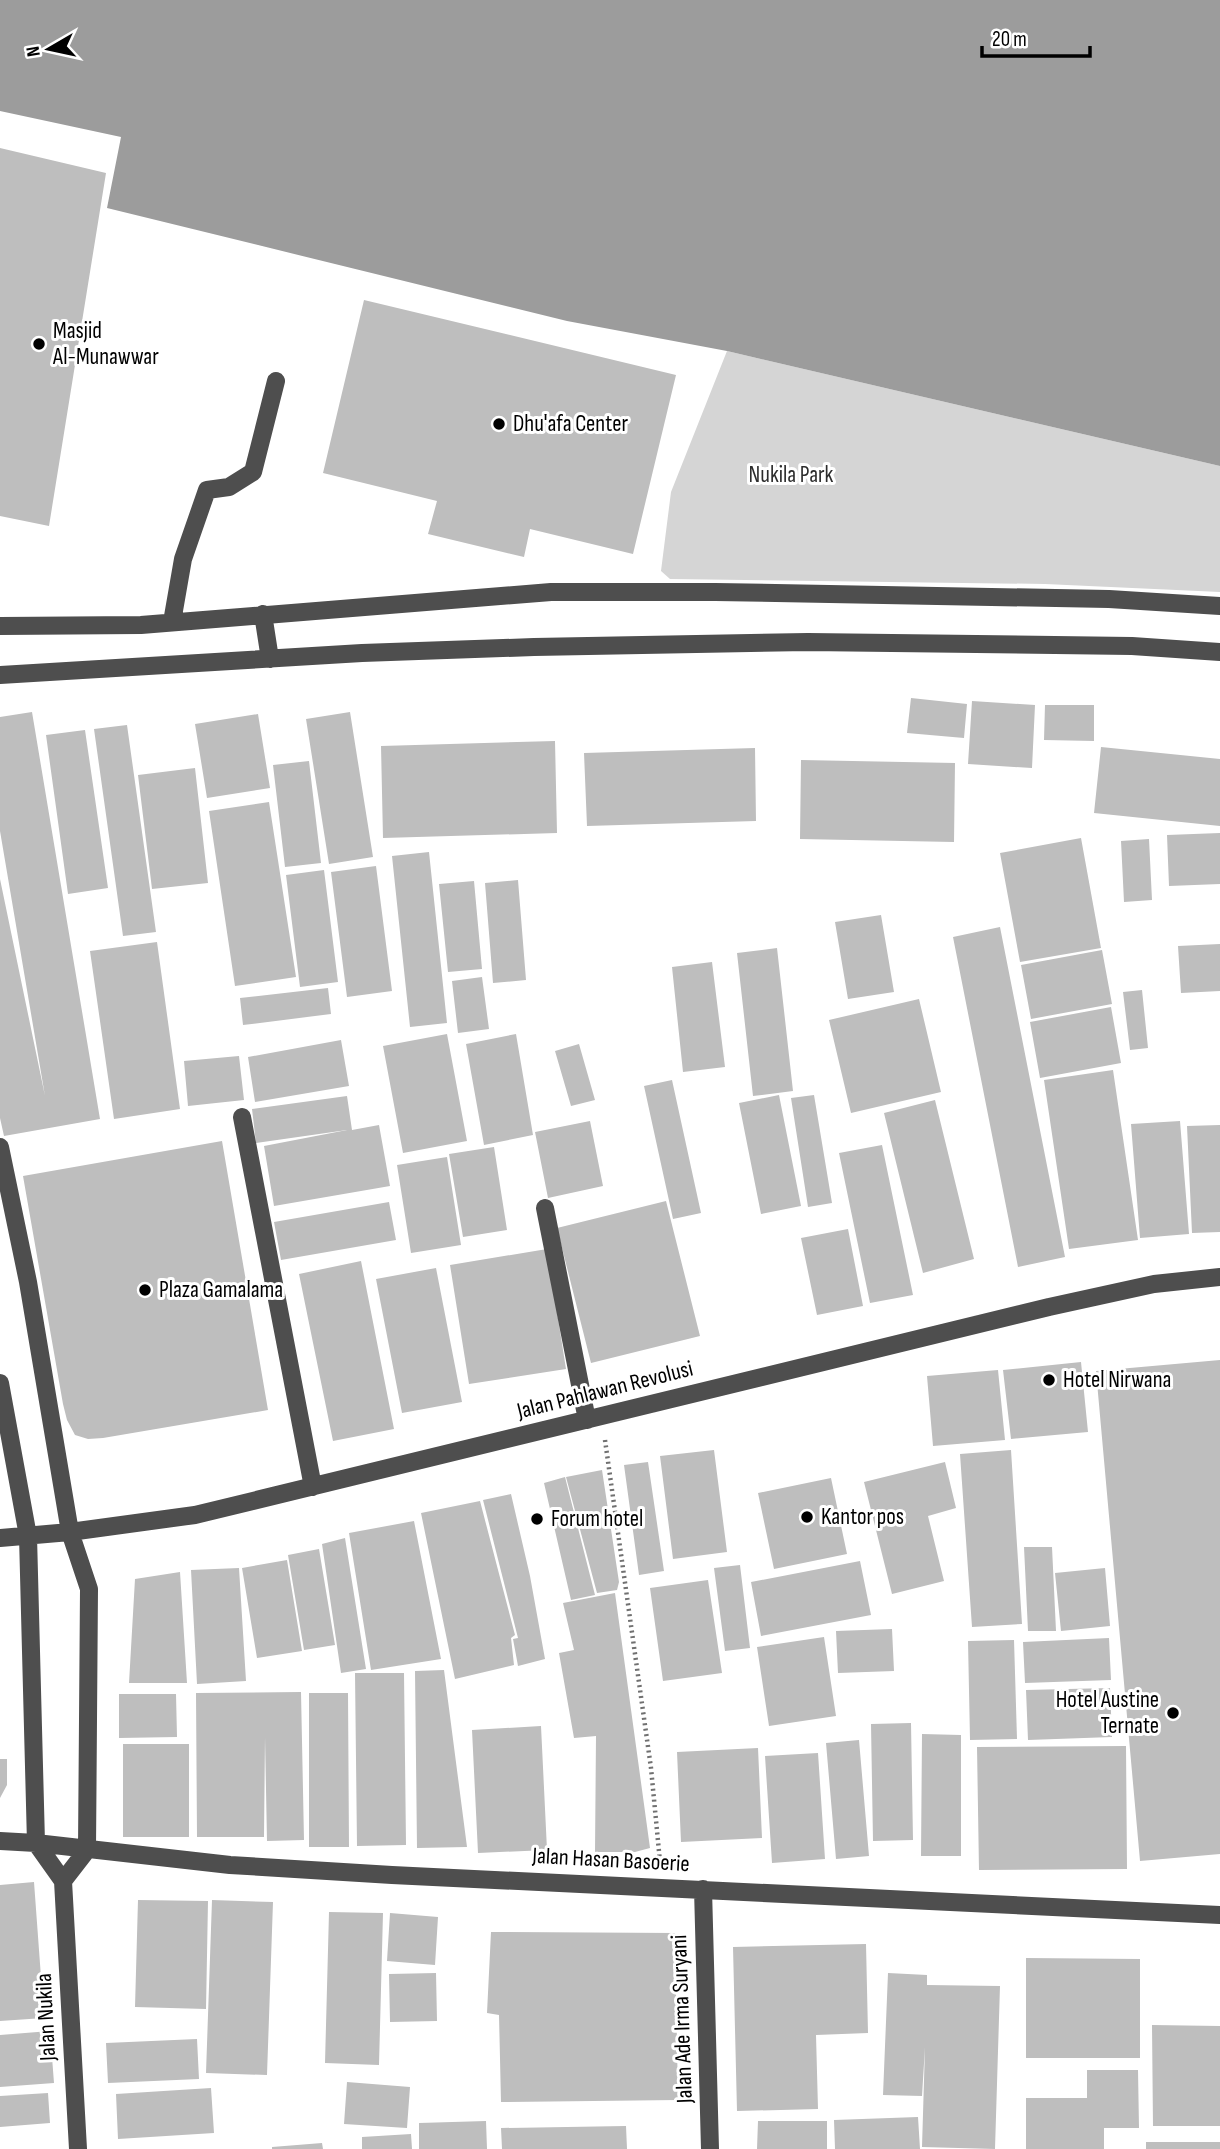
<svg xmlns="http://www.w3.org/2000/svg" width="1220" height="2149" font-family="'Sofia Sans Condensed',sans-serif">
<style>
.green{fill:#d5d5d5}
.water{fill:#9c9c9c}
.building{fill:#bebebe}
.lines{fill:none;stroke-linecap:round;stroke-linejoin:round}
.path{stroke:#707070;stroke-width:4.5;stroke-dasharray:2 3.5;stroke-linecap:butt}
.minor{stroke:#4e4e4e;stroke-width:18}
.poi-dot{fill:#000;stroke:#fff;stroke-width:2.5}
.labels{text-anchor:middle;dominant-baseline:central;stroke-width:6;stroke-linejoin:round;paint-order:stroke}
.poi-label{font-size:23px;fill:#000;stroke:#fff;text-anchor:start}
.park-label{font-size:23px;fill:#2c2c2c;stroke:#fff}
.street-label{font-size:23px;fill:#000;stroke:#fff}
</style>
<rect width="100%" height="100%" fill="#fff"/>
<path class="green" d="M727 351 1220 466V592L1045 584 670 579 661 571 671 492Z"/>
<path class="water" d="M0 0H1220V466L727 351 567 321 107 208 121 137 0 111Z"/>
<path class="building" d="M0 148 106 173 49 526 0 516Z
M364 300 676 375 633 554 530 529 524 557 428 534 437 501 323 473Z
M911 698 967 704 964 738 907 733Z
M972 701 1035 705 1032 768 968 764Z
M1045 705H1094V741L1044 740Z
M32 712 100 1119 4 1136 0 1118V879L45 1096 0 831V717Z
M350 712 373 857 329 864 306 719Z
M258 714 270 788 207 798 195 724Z
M127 725 156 932 123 936 94 729Z
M85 730 108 888 68 894 46 735Z
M555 741 557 833 383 838 381 746Z
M1101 747 1220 759V826L1094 813Z
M755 748 756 821 587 826 584 753Z
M801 760 955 763 954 842 800 839Z
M309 761 321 863 285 867 273 765Z
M195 768 208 883 152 889 138 775Z
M269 802 296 977 235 986 209 811Z
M1220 833V884L1169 886 1167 835Z
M1081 838 1101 948 1020 962 1000 853Z
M1149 839 1152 900 1124 902 1121 841Z
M429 852 447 1023 410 1027 392 856Z
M376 866 392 991 347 997 331 872Z
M324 870 338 982 300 987 286 875Z
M518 880 526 980 493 983 485 883Z
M474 881 482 969 448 972 439 884Z
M881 915 894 992 848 999 835 922Z
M1000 927 1065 1257 1018 1267 953 937Z
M157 942 180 1109 114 1119 90 951Z
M1220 944V991L1181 993 1178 946Z
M777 948 793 1091 753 1096 737 953Z
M1102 950 1112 1004 1031 1019 1021 965Z
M712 962 725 1067 683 1072 672 967Z
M482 977 489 1029 458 1033 452 981Z
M328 988 331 1014 243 1025 240 998Z
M1142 990 1148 1048 1130 1050 1123 992Z
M919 999 941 1092 851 1113 829 1020Z
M1111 1007 1121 1063 1040 1078 1030 1022Z
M447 1034 467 1141 403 1153 383 1046Z
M516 1034 533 1135 484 1145 466 1044Z
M341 1040 349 1086 255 1102 248 1057Z
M579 1044 595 1100 571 1106 555 1051Z
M239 1056 244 1100 188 1106 184 1061Z
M1113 1070 1138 1240 1069 1249 1044 1080Z
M672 1080 701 1213 673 1219 644 1086Z
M779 1095 801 1206 761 1214 739 1103Z
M814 1095 832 1203 808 1207 791 1098Z
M347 1096 352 1130 379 1125 390 1186 274 1206 264 1146 347 1130 256 1143 252 1109Z
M935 1100 974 1259 923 1273 884 1113Z
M590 1121 603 1186 548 1198 535 1132Z
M1180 1121 1189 1234 1140 1238 1131 1124Z
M1220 1125V1232L1192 1233 1187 1126Z
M222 1141 268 1410 103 1438 88 1439 75 1435 67 1420 63 1404 23 1176Z
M882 1145 913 1295 870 1303 839 1153Z
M494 1147 507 1230 463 1237 449 1154Z
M447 1157 461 1245 411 1253 397 1165Z
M666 1201 700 1336 591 1363 557 1228Z
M389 1202 396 1240 281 1260 274 1222Z
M848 1229 863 1306 817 1315 801 1238Z
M547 1249 566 1369 469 1384 450 1265Z
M361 1261 394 1429 333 1441 299 1274Z
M436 1268 462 1402 402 1413 376 1279Z
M1220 1360V1854L1140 1861 1096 1371Z
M1081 1362 1088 1432 1011 1439 1003 1370Z
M998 1370 1005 1440 933 1446 927 1376Z
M714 1450 727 1552 673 1559 660 1456Z
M1011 1450 1022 1624 972 1627 960 1454Z
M648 1462 664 1571 639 1575 624 1465Z
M945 1462 956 1508 928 1516 944 1581 892 1594 864 1482Z
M602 1470 619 1582 617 1590 597 1593 566 1477Z
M565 1477 595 1595 571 1600 544 1483Z
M831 1478 847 1554 774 1569 758 1493Z
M511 1494 530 1576 545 1659 518 1666 513 1639 518 1638 483 1500Z
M480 1501 515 1635 511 1638 514 1665 455 1679 421 1513Z
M414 1521 441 1659 371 1670 349 1533Z
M345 1538 366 1669 341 1673 322 1544Z
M1024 1547H1052L1056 1631H1028Z
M319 1549 335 1645 304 1650 288 1555Z
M287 1560 302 1651 257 1658 242 1568Z
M860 1561 871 1615 761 1636 751 1582Z
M740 1565 750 1648 725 1651 714 1568Z
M239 1568 246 1681 197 1684 191 1570Z
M1105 1568 1110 1626 1061 1631 1055 1573Z
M180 1572 187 1683H129L135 1579Z
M708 1580 722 1673 663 1681 650 1588Z
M615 1593 650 1848 635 1852H595L596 1736 574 1738 559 1653 574 1650 563 1603Z
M892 1629 894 1671 838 1673 836 1631Z
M824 1637 836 1716 769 1726 757 1647Z
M1109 1638 1111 1680 1025 1683 1023 1642Z
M1014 1640 1017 1739 970 1740 968 1641Z
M444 1670 467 1847 417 1848 415 1671Z
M355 1673H404L406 1845 357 1846Z
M1110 1688 1112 1737 1028 1740 1026 1690Z
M301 1692 304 1840 267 1841 265 1737 264 1837H197L196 1693Z
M309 1693H348L349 1847H309Z
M119 1694H176L177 1737 119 1738Z
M911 1723 913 1840 873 1841 871 1724Z
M541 1726 547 1850 478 1853 472 1730Z
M922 1734 961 1735V1856H921Z
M859 1740 869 1856 836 1859 826 1743Z
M123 1744H189V1837H123Z
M1126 1746 1127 1869 979 1870 977 1747Z
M758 1748 762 1838 681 1842 677 1752Z
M818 1753 825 1859 772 1863 765 1756Z
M0 1759H7V1785L0 1798Z
M34 1882 44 2018 0 2021V1885Z
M138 1900 208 1901 206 2009 135 2007Z
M212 1900 273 1902 267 2075 206 2073Z
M329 1912 383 1913 379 2065 325 2063Z
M390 1913 438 1917 435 1965 387 1961Z
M491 1932 675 1933 678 2100 501 2102 499 2015 487 2013Z
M866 1944 868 2033 816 2035 818 2109 737 2111 733 1947Z
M1026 1958 1140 1959V2058H1026Z
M436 1973 437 2021 390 2022 389 1974Z
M888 1973 927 1975V1985L1000 1986 995 2149 922 2147 925 2047 922 2096 883 2095Z
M1152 2025 1220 2026V2126H1153Z
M50 2031 54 2083 0 2087V2035Z
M197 2039 199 2079 108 2083 106 2043Z
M1087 2070H1138L1139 2128H1104V2149H1026V2098H1087Z
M347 2082 410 2087 407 2128 344 2124Z
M211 2088 214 2133 118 2139 116 2094Z
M48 2093 50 2123 0 2127V2096Z
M918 2117 920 2149H835L834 2120Z
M486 2121 487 2149H419V2123Z
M758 2121H827V2149H757Z
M626 2126 627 2149H502L501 2128Z
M411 2134 412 2149H362V2137Z
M1146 2142H1220V2149H1146Z
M322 2143 323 2149H272V2147Z"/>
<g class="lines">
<path class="path" d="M605 1440 651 1768 660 1862"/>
<path class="minor" d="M263 614 270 659
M172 622 183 559 207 490 229 487 253 472 276 381
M0 626 141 625 551 592H715L1109 599 1220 606
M0 675 362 653 534 647 808 642 1132 646 1220 652
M242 1117 313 1487
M0 1147 28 1282 70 1532 89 1589 87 1850 63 1881
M545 1208 587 1420
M0 1383 28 1536 36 1843 63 1881
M0 1538 70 1532 195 1515 1049 1307 1154 1284 1220 1277
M0 1841 36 1843 230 1865 392 1875 1220 1915
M63 1881 78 2149
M703 1889 710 2149"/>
</g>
<g class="poi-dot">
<circle cx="39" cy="344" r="7"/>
<circle cx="499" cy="424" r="7"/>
<circle cx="145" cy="1290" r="7"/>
<circle cx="1049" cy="1380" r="7"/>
<circle cx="807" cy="1517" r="7"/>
<circle cx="537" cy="1519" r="7"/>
<circle cx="1173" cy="1713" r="7"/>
</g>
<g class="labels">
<g class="poi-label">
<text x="53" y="331">Masjid<tspan x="53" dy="26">Al-Munawwar</tspan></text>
<text x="513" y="424">Dhu'afa Center</text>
<text x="159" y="1290">Plaza Gamalama</text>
<text x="1063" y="1380">Hotel Nirwana</text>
<text x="821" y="1517">Kantor pos</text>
<text x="551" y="1519">Forum hotel</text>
<text x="1159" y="1700" text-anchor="end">Hotel Austine<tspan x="1159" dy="26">Ternate</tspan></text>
</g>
<g class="park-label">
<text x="791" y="475">Nukila Park</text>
</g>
<g class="street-label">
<text transform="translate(605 1390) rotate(-14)">Jalan Pahlawan Revolusi</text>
<text transform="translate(611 1860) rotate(3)">Jalan Hasan Basoerie</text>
<text transform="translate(46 2017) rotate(-93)">Jalan Nukila</text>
<text transform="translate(682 2019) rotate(-92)">Jalan Ade Irma Suryani</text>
</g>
</g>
<g transform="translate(49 49) rotate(261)" stroke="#ffffff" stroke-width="5" paint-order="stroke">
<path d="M0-5L12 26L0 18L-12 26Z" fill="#000000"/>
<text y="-10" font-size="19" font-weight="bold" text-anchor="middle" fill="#000000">N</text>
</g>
<path d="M982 46v10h108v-10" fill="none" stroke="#000000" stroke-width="3.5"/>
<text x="992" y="46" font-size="21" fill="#000000" stroke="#ffffff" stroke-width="5" paint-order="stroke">20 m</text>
</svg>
